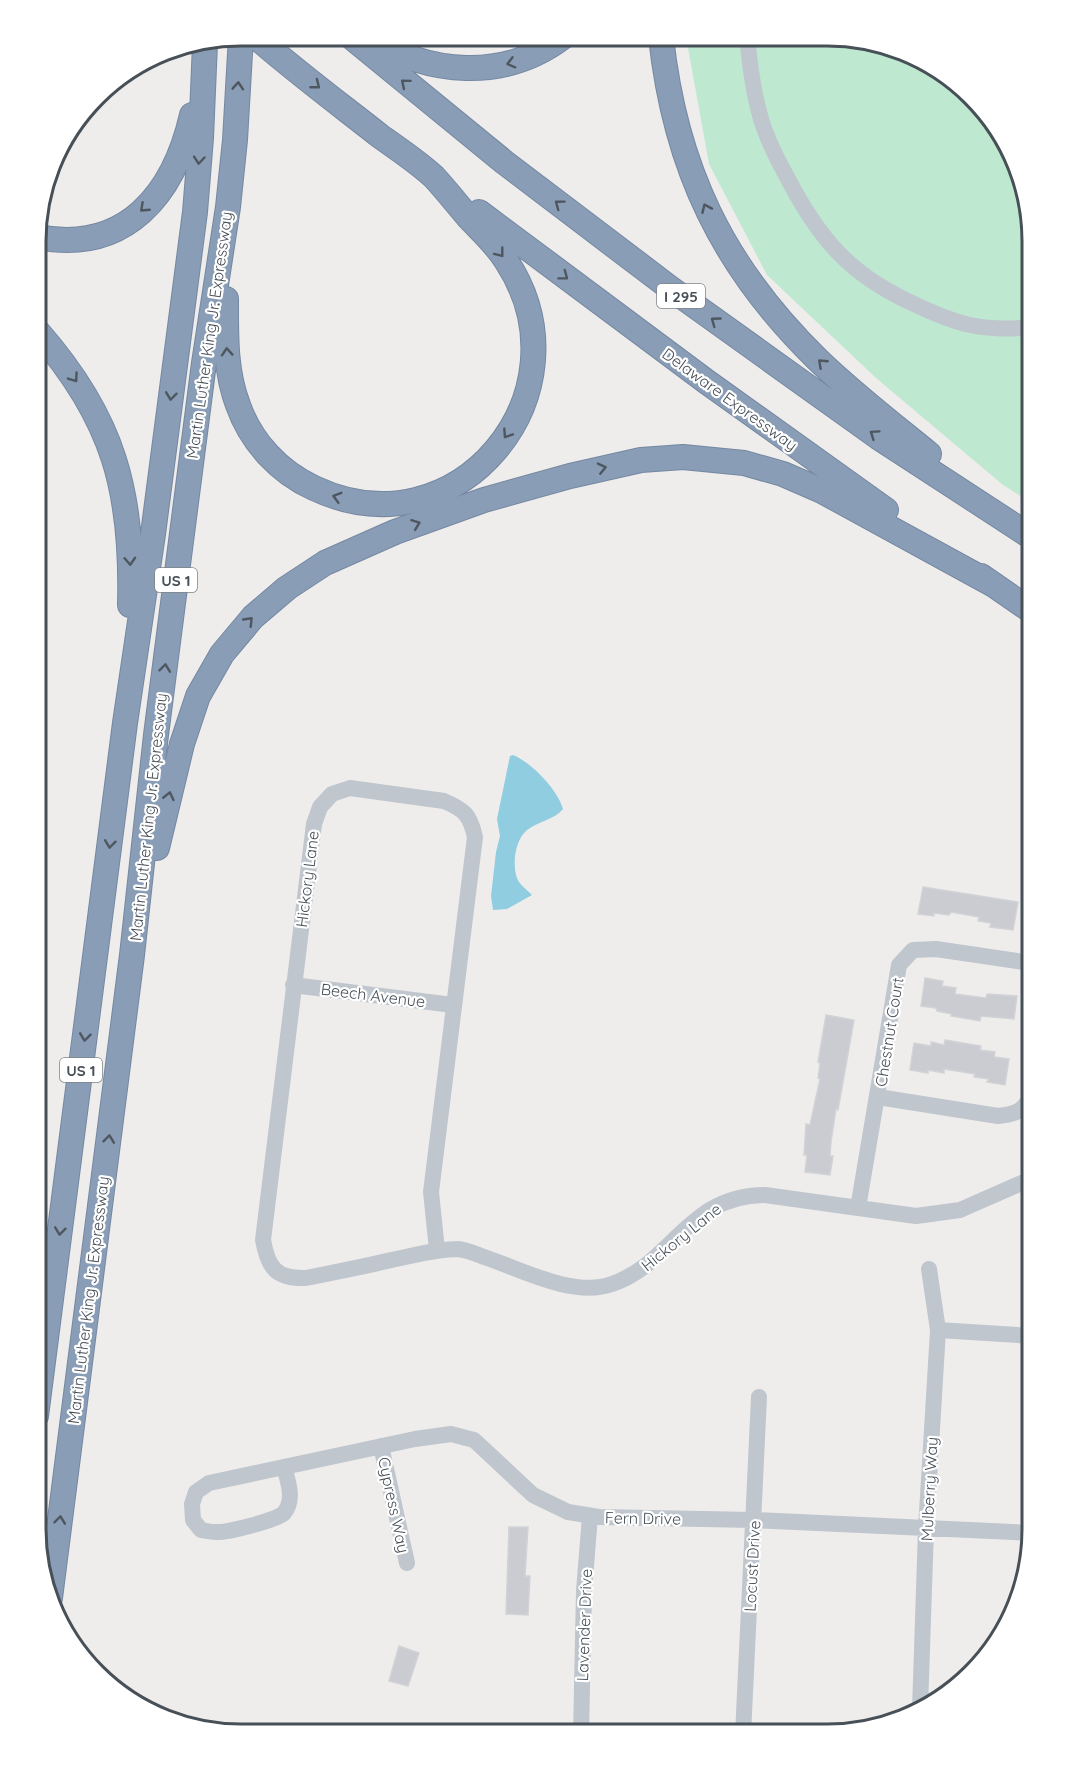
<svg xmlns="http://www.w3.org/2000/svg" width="1069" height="1771" font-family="Quicksand,sans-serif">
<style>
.green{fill:#bfe8d1}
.water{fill:#91cde0}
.building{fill:#caccd1;stroke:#d1d3d7;stroke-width:1.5}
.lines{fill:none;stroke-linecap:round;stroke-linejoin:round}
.highway-casing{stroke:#7588a2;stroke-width:26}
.minor{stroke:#bfc6cd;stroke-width:16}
.highway{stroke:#899db6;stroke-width:24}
.oneway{stroke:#4e5760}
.labels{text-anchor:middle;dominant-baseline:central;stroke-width:4.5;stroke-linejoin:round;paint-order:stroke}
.shield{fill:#fff;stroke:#7e8489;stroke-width:1.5}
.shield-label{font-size:15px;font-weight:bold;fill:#474f57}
.street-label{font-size:16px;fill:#474f57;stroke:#fff}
.rim{fill:none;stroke:#474f57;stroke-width:3}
</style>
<rect width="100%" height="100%" fill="#efedec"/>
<path class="green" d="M686 37 854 38 953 79 1017 163 1033 242V504L1003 485 876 378 767 275 709 164Z"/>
<path class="water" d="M513 755C531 762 558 790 563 809 554 820 539 821 527 830 515 840 512 864 517 878 519 884 527 890 532 895L507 909 493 910 491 896 496 852 500 836 497 819 510 756Z"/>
<path class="building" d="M923 887 1018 902 1013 930 990 927 991 923 978 921 979 917 951 912 949 915 934 913V916L918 914Z
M925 978 943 981 942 986 956 988 955 994 986 998 987 994 1017 996 1014 1019 981 1016 980 1021 951 1016 952 1014 937 1011 936 1008 921 1006Z
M826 1015 854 1020 843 1082 838 1110 836 1109 831 1142 830 1156H833L830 1175 805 1172 807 1155H804L806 1124 810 1125 820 1079 818 1078 820 1063 818 1062Z
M945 1040 981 1046 980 1050 995 1052 994 1057 1009 1059 1005 1085 987 1082 989 1079 974 1077 975 1074 944 1069V1073L928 1070V1073L910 1070 914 1043 931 1046V1042L944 1045Z
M509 1527H528L525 1576H530L528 1615 506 1614Z
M399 1646 419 1653 408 1686 389 1681Z"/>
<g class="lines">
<g class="highway-casing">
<path id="highway" d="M350 36 504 162 670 288 878 437 1033 538
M369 36C428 76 505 81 563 37
M661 37C675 168 723 267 817 359 852 393 891 423 929 454
M479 212 707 382 886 510
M38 237C126 254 174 194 192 115
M226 299C226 335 225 371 238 405 251 442 279 472 314 488 457 556 592 393 507 262 497 245 482 232 469 218 457 204 446 190 434 177 418 162 398 149 380 136 338 103 295 71 255 36
M38 332C114 419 133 491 130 605
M981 576 1033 612
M157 848 182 744 198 696 222 654 253 617 287 588 325 563 395 532 484 500 570 476 641 460 683 457 744 463 783 474 822 491 994 585
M36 1416 125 723 153 534 195 212 201 138 205 43
M50 1598 132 955 156 735 204 363 228 207 235 140 241 36"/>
</g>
<path class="minor" d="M747 37C750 65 753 92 761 119 767 139 777 159 787 177 819 239 850 275 914 304 958 325 983 332 1033 327
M293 985 453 1005
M878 1097 998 1116C1018 1114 1023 1111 1033 1093
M858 1208 899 965 913 950 936 949 1024 962 1033 966
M437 1250 431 1192 475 837C470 815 465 810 444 801L350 788 332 794 320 807 314 824 263 1240C268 1268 276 1279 306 1278 336 1272 366 1266 396 1259 416 1255 437 1249 458 1249 467 1250 476 1254 484 1257 521 1269 573 1298 612 1284 673 1263 688 1195 765 1195L916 1216 960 1210 1033 1178
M938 1330 1033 1336
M381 1446 407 1563
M284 1467C288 1481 295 1500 284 1513 278 1520 226 1533 216 1532 211 1532 206 1531 201 1530L193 1520 192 1504 196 1492 209 1483 415 1439 451 1434 474 1440 533 1495 568 1512 599 1517 754 1520 1033 1533
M920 1709 926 1529 938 1330 929 1269
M581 1734 584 1591 590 1516
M743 1735 759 1397"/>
<use href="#highway" class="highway"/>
</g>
<defs><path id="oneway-chevron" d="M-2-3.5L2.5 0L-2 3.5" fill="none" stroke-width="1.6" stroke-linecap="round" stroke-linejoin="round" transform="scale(1.5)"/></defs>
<g class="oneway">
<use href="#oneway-chevron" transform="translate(511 63) rotate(165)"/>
<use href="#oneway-chevron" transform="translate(405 83) rotate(-140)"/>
<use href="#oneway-chevron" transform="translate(316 85) rotate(38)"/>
<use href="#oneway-chevron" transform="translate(238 86) rotate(-86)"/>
<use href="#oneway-chevron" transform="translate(199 160) rotate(95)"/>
<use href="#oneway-chevron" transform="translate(559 204) rotate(-143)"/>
<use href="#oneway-chevron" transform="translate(144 208) rotate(137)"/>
<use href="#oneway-chevron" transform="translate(706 208) rotate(-114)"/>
<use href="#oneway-chevron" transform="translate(500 253) rotate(52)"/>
<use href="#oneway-chevron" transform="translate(564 276) rotate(37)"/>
<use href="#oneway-chevron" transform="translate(715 321) rotate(-144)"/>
<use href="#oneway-chevron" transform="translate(227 352) rotate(-94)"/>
<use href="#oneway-chevron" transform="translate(822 363) rotate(-137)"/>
<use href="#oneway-chevron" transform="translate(74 378) rotate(55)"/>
<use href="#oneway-chevron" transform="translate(171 396) rotate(97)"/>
<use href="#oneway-chevron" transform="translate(507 434) rotate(124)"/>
<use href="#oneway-chevron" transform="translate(874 434) rotate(-145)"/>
<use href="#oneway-chevron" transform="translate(602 468) rotate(-13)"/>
<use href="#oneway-chevron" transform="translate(337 497) rotate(-164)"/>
<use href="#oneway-chevron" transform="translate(416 524) rotate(-21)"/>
<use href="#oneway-chevron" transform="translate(130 561) rotate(87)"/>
<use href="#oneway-chevron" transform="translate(249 621) rotate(-46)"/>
<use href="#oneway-chevron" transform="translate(165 668) rotate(-83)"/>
<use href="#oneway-chevron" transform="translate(169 796) rotate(-77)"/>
<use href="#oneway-chevron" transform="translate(110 844) rotate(97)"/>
<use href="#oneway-chevron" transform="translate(85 1037) rotate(97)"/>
<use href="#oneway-chevron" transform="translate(109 1139) rotate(-83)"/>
<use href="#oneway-chevron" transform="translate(60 1231) rotate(97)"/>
<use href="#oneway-chevron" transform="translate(60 1520) rotate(-83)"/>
</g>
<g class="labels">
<g class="shield">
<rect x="657" y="284" width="48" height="24" rx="4.5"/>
<rect x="155" y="568" width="42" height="24" rx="4.5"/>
<rect x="60" y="1058" width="42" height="24" rx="4.5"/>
</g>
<g class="shield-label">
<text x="681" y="296">I 295</text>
<text x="176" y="580">US 1</text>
<text x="81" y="1070">US 1</text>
</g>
<g class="street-label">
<text transform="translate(209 335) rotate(-82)">Martin Luther King Jr. Expressway</text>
<text transform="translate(730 399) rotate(36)">Delaware Expressway</text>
<text transform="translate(148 817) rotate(-84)">Martin Luther King Jr. Expressway</text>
<text transform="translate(307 879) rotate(-83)">Hickory Lane</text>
<text transform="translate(373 995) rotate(7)">Beech Avenue</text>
<text transform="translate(889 1032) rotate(-81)">Chestnut Court</text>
<text transform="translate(681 1237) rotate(-39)">Hickory Lane</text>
<text transform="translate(88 1300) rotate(-83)">Martin Luther King Jr. Expressway</text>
<text transform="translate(929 1489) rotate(-87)">Mulberry Way</text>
<text transform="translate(394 1505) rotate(78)">Cypress Way</text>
<text transform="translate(643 1518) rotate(1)">Fern Drive</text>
<text transform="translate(752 1566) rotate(-87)">Locust Drive</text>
<text transform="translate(584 1625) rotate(-88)">Lavender Drive</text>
</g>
</g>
<path d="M0 0H1069V1771H0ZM241 46H827A195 195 0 0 1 1022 241V1529A195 195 0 0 1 827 1724H241A195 195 0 0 1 46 1529V241A195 195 0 0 1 241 46Z" fill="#fff" fill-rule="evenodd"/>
<path class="rim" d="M241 46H827A195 195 0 0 1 1022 241V1529A195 195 0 0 1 827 1724H241A195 195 0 0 1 46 1529V241A195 195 0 0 1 241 46Z"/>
</svg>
